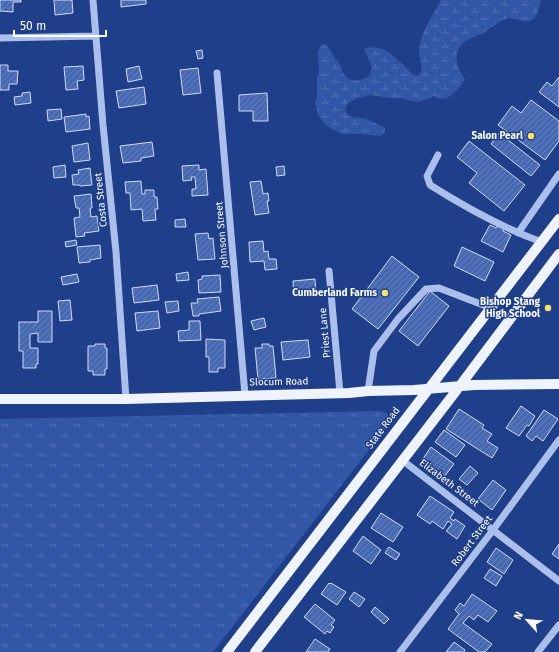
<svg xmlns="http://www.w3.org/2000/svg" width="559" height="652" font-family="'Fira Sans',sans-serif">
<style>
.grass{fill:url(#grass-tufts)}
.wetland{fill:url(#wetland-marsh)}
.building{fill:url(#building-hatch);stroke:#cfdcf8}
.lines{fill:none;stroke-linecap:round;stroke-linejoin:round}
.minor{stroke:#aabfeb;stroke-width:7}
.major{stroke:#eff3fe;stroke-width:10}
.poi-dot{fill:#fae46a;stroke:#1f3f8a;stroke-width:1.5}
.labels{text-anchor:middle;dominant-baseline:central;stroke-width:3;stroke-linejoin:round;paint-order:stroke}
.poi-label{font-size:10px;font-weight:bold;fill:#fff;stroke:#1f3f8a;text-anchor:end}
.street-label{font-size:10px;fill:#fff;stroke:#1f3f8a}
</style>
<defs>
<pattern id="grass-tufts" width="24" height="20" patternUnits="userSpaceOnUse"><rect width="24" height="20" fill="#3257a7"/><path d="M3 7l-1-3M5 7V3M7 7l1-3M15 17l-1-3M17 17v-4M19 17l1-3" fill="none" stroke="#5170b4"/></pattern>
<pattern id="wetland-marsh" width="20" height="14" patternUnits="userSpaceOnUse"><rect width="20" height="14" fill="#3257a7"/><path d="M1 5h8M5 5V1M11 12h8M15 12V8" fill="none" stroke="#5170b4"/></pattern>
<pattern id="building-hatch" width="6" height="6" patternUnits="userSpaceOnUse"><rect width="6" height="6" fill="#4769b2"/><path d="M-1 1l2-2M0 6l6-6M5 7l2-2" fill="none" stroke="#6380be"/></pattern>
</defs>
<rect width="100%" height="100%" fill="#1f3f8a"/>
<path class="grass" d="M379 411C387 411 391 417 388 425L213 652H0V419Z"/>
<path class="wetland" d="M441 0H541C539 7 538 18 530 21 523 23 515 18 509 18 500 20 492 27 485 32 479 35 468 39 463 43 452 54 457 69 465 79 461 86 452 98 443 99 440 99 437 98 434 96L419 102 408 100 402 98H389L371 95 358 98 348 103 345 109 346 113 353 117 367 119 385 128V133L381 136 362 134H342L330 128 323 122 318 115 315 102 317 97V79L319 72 318 51 321 45 324 44C329 47 330 50 332 54 335 58 338 61 340 64 341 66 341 69 342 71 348 83 359 82 369 76L372 67 364 49C391 38 409 80 419 75 425 72 418 54 419 48 421 33 433 14 441 0Z"/>
<path class="building" d="M0 0H21V2H13V12L0 11Z
M54 0H72L73 13 55 15Z
M121 0H146V4L121 7Z
M202 50 203 58 198 59 196 51Z
M0 65H8V71H18L17 84H9V90H0Z
M83 66 84 80 77 81 78 89 66 90 64 67Z
M139 66 142 79 128 82 126 69Z
M198 68 201 93 183 95 180 70Z
M559 77V107L539 92 547 82 552 86Z
M144 87 146 104 119 108 116 91Z
M30 92 31 103 15 105 14 97 22 96V93Z
M267 93 268 121H253V111H239V95Z
M531 100 559 121V141L545 160 498 125 512 106 521 113Z
M61 109 62 119 48 121 47 110Z
M86 114V117L89 116 90 129 66 132 64 117Z
M499 133 540 165 531 176 491 144Z
M469 141 525 185 504 211 469 183 477 173 457 157Z
M152 142 154 156 141 158V161L123 163 120 146Z
M88 143 90 160 74 162 72 146Z
M65 165 66 177 54 178 53 167Z
M199 165V170L206 169 208 195 192 196V189H196L195 177H191L192 180 183 181 182 166Z
M284 166 285 175 277 176 276 167Z
M90 168 92 185 80 186 79 185H73L72 175 79 174 78 170Z
M141 181 142 194H145V190H154V197H157L158 209H155L156 220 143 221 142 209 131 210 130 193H126L125 182Z
M261 181 263 194 268 193 269 201H267L269 213 255 215 250 182Z
M91 194 92 208H90L91 217 97 216 99 231 84 233 85 236 76 237 74 218 80 217 79 208H76L74 196Z
M185 219 186 227H175V220Z
M490 225 496 228 497 226 504 229 503 231 511 235 503 252 481 241Z
M208 233 209 239 213 238 215 259 198 260 195 234Z
M76 240 77 245 66 247 65 242Z
M263 241 264 252 268 251 269 259H276L277 269 265 270 264 261 250 262 249 242Z
M100 245 101 258 90 260V262L79 263 77 247Z
M462 247 494 262 485 281 454 266Z
M392 256 419 277 378 329 352 309Z
M188 272 189 280 177 281 176 274Z
M77 274 79 282 63 285 61 277Z
M220 275 221 292 199 293 198 280 202 279V276Z
M315 279 316 294 294 296 293 281Z
M157 285 159 300 134 303 132 288Z
M430 291 449 306 418 346 399 331Z
M219 297 221 311 199 314V316H193L191 303H198L197 299Z
M70 300 72 320 60 321 58 301Z
M178 301 179 311 167 313 165 302Z
M38 311H52V342H38V333L30 334V348H38V364H36V368H23V351H19V322H38Z
M158 311 160 328 137 331 135 313Z
M264 318 266 327 254 330 251 321Z
M189 321H200L201 340 179 341 178 331 189 330Z
M206 339 225 340V368H218V372H209V357H206Z
M308 340 310 357 283 360 281 342Z
M95 344H105V348H107V369H105V375H93V371H88V346H95Z
M262 344H269V346H273L276 378 258 379 255 348H262Z
M521 406 535 416 529 426 527 425 519 436 506 428Z
M459 409 484 425 482 428 492 434 487 441 498 448 492 458 446 429Z
M544 410 558 419 543 441 536 436 532 441 526 436Z
M444 430 465 445 456 457 435 442Z
M431 447 454 464 444 477 422 460Z
M470 466 478 473 467 485 459 479Z
M493 480 506 490 492 510 478 499Z
M430 496 454 512 450 518 454 521 455 519 465 526 457 539 446 531 452 524 448 521 443 529 432 521 430 524 417 515Z
M381 513 403 527 393 542 371 528Z
M363 536 381 550 371 564 353 551Z
M559 544V559L552 554Z
M389 547 400 554 396 560 385 553Z
M496 548 513 560 504 574 487 562Z
M490 569 502 576 496 586 484 578Z
M329 583 330 584 331 583 346 592 337 605 321 594Z
M354 592 365 599 359 607 349 599Z
M472 594 497 611 488 622 478 615 474 620 469 616 463 623 492 644 485 652H479L448 629 459 614 455 610 460 603 464 606Z
M315 604 335 620 331 625 334 627 330 633 327 631 325 634 304 617Z
M375 607 389 619 384 624 371 612Z
M315 639 330 649 328 652H306Z
M454 642 465 650 464 652H446Z"/>
<g class="lines">
<path class="minor" d="M93 0 103 125 116 252 126 399
M0 38 95 36
M217 73 245 395
M438 155 427 176 430 185C465 207 502 228 542 242
M518 233 559 174
M329 271 340 393
M368 391 374 351 398 319 426 289 439 288 491 308
M402 460 559 581
M400 652 493 530 559 440
M538 652 559 625"/>
<path class="major" d="M0 399H126L349 393 368 391 414 390 474 385 559 384
M227 652 559 219
M255 652 453 395 559 254"/>
</g>
<g class="poi-dot">
<circle cx="531" cy="136" r="4"/>
<circle cx="385" cy="293" r="4"/>
<circle cx="548" cy="308" r="4"/>
</g>
<g class="labels">
<g class="poi-label">
<text x="523" y="136">Salon Pearl</text>
<text x="377" y="293">Cumberland Farms</text>
<text x="540" y="302">Bishop Stang<tspan x="540" dy="12">High School</tspan></text>
</g>
<g class="street-label">
<text transform="translate(101 200) rotate(-96)">Costa Street</text>
<text transform="translate(222 235) rotate(-95)">Johnson Street</text>
<text transform="translate(325 333) rotate(-95)">Priest Lane</text>
<text transform="translate(279 382) rotate(-1)">Slocum Road</text>
<text transform="translate(383 428) rotate(-53)">State Road</text>
<text transform="translate(449 483) rotate(37)">Elizabeth Street</text>
<text transform="translate(472 541) rotate(-53)">Robert Street</text>
</g>
</g>
<g transform="translate(527 620) rotate(297)" stroke="#1f3f8a" stroke-width="3" paint-order="stroke">
<path d="M0-3L7 15L0 10L-7 15Z" fill="#ffffff"/>
<text y="-6" font-size="11" font-weight="bold" text-anchor="middle" fill="#ffffff">N</text>
</g>
<path d="M14 30v6h92v-6" fill="none" stroke="#ffffff" stroke-width="2"/>
<text x="20" y="30" font-size="12" fill="#ffffff" stroke="#1f3f8a" stroke-width="3" paint-order="stroke">50 m</text>
</svg>
